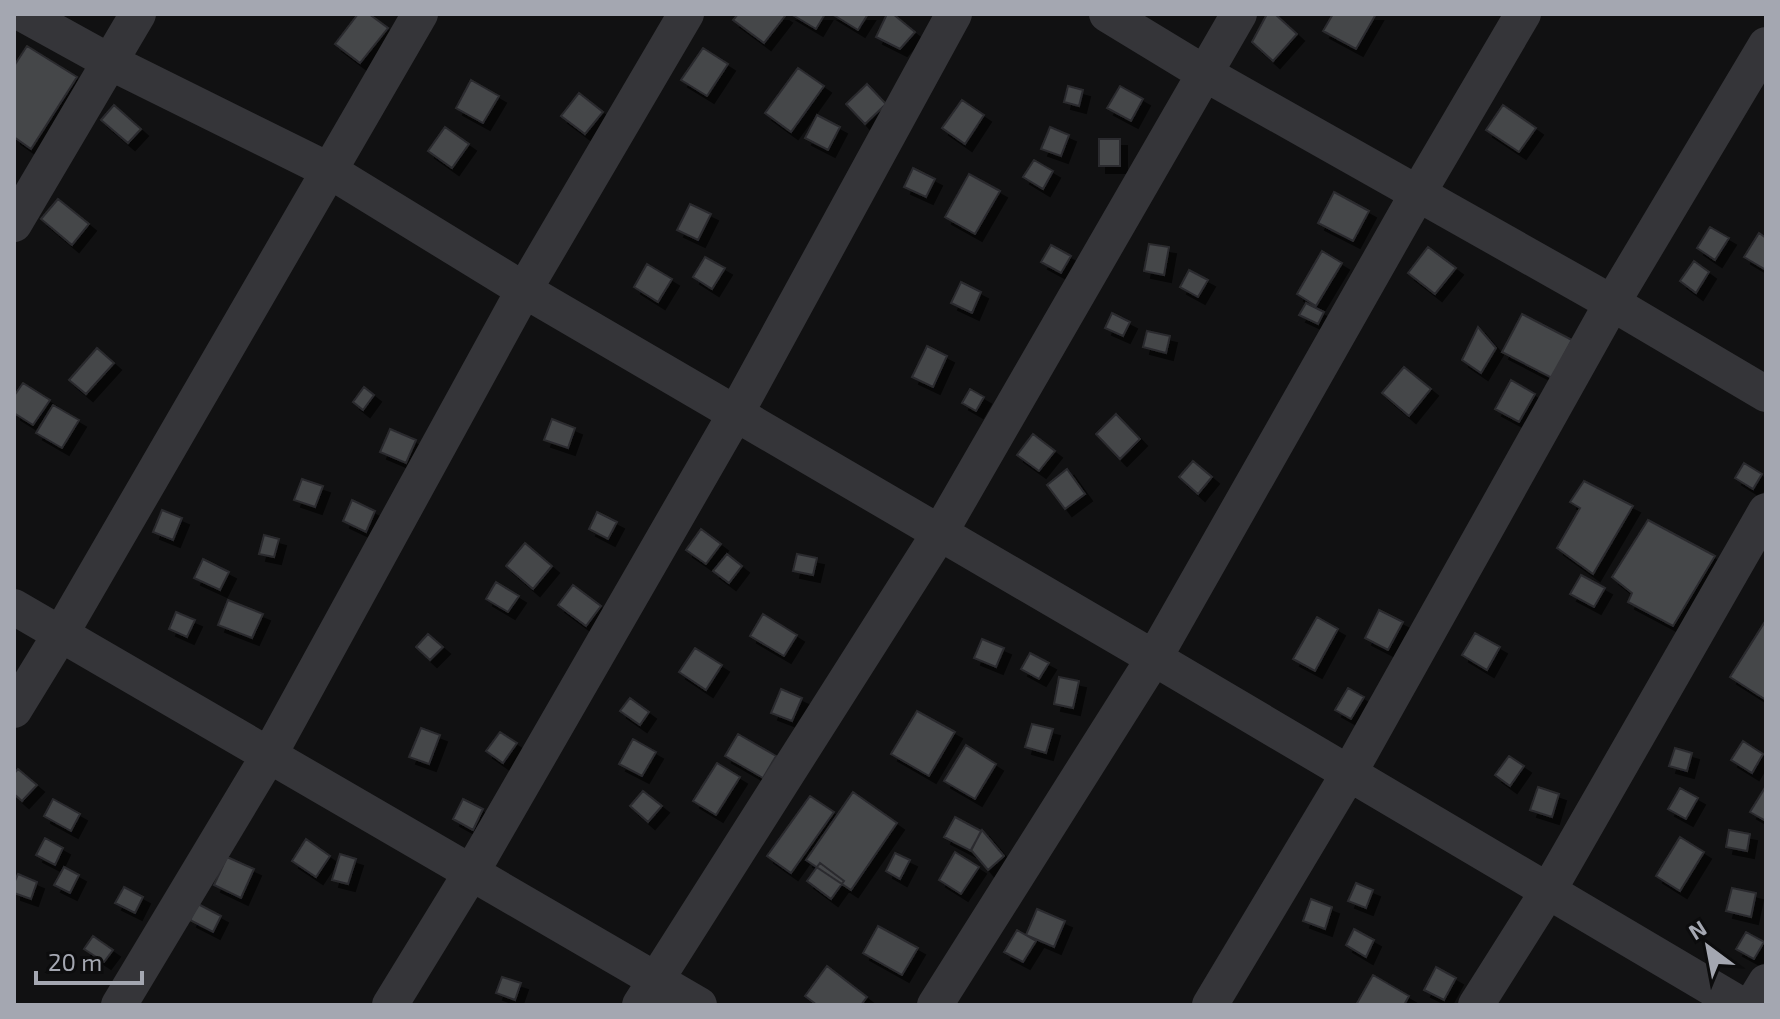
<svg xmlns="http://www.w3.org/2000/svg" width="1780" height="1019" font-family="'Exo 2',sans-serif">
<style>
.building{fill:#45464a;stroke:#2b2b2e;stroke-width:2;filter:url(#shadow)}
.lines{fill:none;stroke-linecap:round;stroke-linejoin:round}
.minor{stroke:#353539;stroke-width:36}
</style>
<defs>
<filter id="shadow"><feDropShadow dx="7" dy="7" stdDeviation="0" flood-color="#0009"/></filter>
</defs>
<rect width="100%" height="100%" fill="#111112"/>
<path class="building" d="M358 14H369L388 28 360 63 335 44Z
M738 14H782L785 16 764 43 733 20Z
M791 14H825L816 29Z
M832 14H868L858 30Z
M887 14H893L915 32 900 49 876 37Z
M1267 14H1275L1297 34 1273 61 1252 42Z
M1333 14H1376L1356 49 1323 31Z
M27 46 77 77 31 149 14 137V66Z
M703 48 728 64 707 96 681 80Z
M798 68 824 86 791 132 765 113Z
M471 80 499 96 483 123 456 108Z
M867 84 886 104 865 124 846 104Z
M1068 86 1083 90 1079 106 1064 102Z
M1120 86 1143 99 1131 121 1107 108Z
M579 93 603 112 585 134 561 116Z
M962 100 984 115 965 144 942 128Z
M114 105 141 129 128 143 101 120Z
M1503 105 1536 128 1519 152 1486 130Z
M817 115 840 127 828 150 805 138Z
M445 127 469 144 452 168 428 151Z
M1050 127 1069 135 1061 156 1041 149Z
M1099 139H1120V166H1099Z
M1034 160 1053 171 1043 189 1023 177Z
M913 168 935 179 926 197 904 187Z
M969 174 1000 191 975 234 945 217Z
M1334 192 1369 211 1353 241 1318 223Z
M58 199 89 224 72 245 41 219Z
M690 204 711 214 698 240 677 230Z
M1710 227 1729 238 1715 260 1697 248Z
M1759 233 1766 238V270L1744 257Z
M1149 244 1169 247 1164 275 1144 271Z
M1051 245 1071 256 1061 273 1041 262Z
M1428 247 1456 268 1435 294 1408 273Z
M1322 251 1342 263 1316 306 1297 294Z
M705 257 725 268 712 289 693 277Z
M1694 261 1709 272 1696 293 1680 281Z
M647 264 672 279 658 302 634 287Z
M1189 270 1208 280 1198 297 1180 287Z
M961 282 981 292 972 313 951 303Z
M1306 303 1324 312 1318 324 1299 315Z
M1112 313 1130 322 1123 336 1105 328Z
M1522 314 1572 340 1552 378 1502 352Z
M1478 327 1496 348 1481 373 1462 360Z
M1147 331 1170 336 1166 353 1143 347Z
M927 346 947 356 933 387 912 377Z
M97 348 114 363 86 394 69 380Z
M1404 367 1431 389 1409 416 1382 393Z
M1511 380 1535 394 1519 422 1495 409Z
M23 383 50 400 33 425 14 413V396Z
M364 387 374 395 363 410 353 402Z
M970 389 984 397 976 411 962 403Z
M53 405 79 420 62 448 36 433Z
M1116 414 1140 439 1120 459 1096 434Z
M552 419 575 428 568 448 544 440Z
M390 429 416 440 406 463 380 452Z
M1033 434 1055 451 1039 471 1017 455Z
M1193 461 1212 477 1198 494 1179 477Z
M1744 463 1762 474 1753 489 1735 478Z
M1067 469 1085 494 1065 509 1047 485Z
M302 479 323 486 315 507 294 500Z
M1584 481 1633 506 1593 574 1557 548 1580 508 1570 502Z
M352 500 375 511 366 532 343 521Z
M162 510 182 518 173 540 153 532Z
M597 512 617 522 608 539 589 529Z
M1648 520 1715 556 1673 626 1628 602 1632 593 1612 577Z
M701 529 721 544 706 564 686 550Z
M264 535 279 539 274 557 259 554Z
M525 543 552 566 533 589 506 566Z
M727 554 742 566 729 583 713 571Z
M797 554 817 558 813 575 793 571Z
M203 559 229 572 220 590 194 578Z
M1581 575 1605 588 1594 607 1570 594Z
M496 582 519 596 508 612 486 599Z
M573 585 601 606 586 626 558 605Z
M228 600 263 614 252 638 218 625Z
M1379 610 1403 622 1388 650 1365 638Z
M176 612 195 620 187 637 169 629Z
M763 614 797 635 784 656 750 636Z
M1317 617 1338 629 1315 671 1293 659Z
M1766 620V700L1730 677Z
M1475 633 1500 647 1487 670 1462 655Z
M428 634 443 647 430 660 416 647Z
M982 639 1004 648 996 667 974 658Z
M695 648 722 665 706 690 679 672Z
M1030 653 1049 663 1039 679 1021 669Z
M1059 677 1079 681 1073 708 1054 704Z
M1348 688 1364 697 1351 719 1335 710Z
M781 689 802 698 792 721 771 713Z
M630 698 649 712 640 725 620 711Z
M917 711 955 732 929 776 891 754Z
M1032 724 1053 729 1046 753 1025 747Z
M421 728 440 735 429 764 409 757Z
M500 732 517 743 503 763 486 751Z
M738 734 776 756 763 778 725 756Z
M633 739 656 752 642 776 619 764Z
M1743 741 1763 754 1752 773 1731 760Z
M966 745 996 764 975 799 944 781Z
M1675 748 1692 753 1687 771 1669 766Z
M1509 756 1524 766 1510 786 1495 775Z
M717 763 740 777 716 815 693 801Z
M18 769 37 785 22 801 14 794V774Z
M1766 786V821L1750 812Z
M1538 787 1559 794 1552 817 1530 810Z
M1680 788 1698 798 1686 819 1668 809Z
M643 791 662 806 648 822 630 806Z
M853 792 897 823 851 890 806 860Z
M810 796 834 812 791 873 767 856Z
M53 799 80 814 71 831 44 816Z
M463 799 483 809 473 830 453 819Z
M955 817 981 831 971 851 944 837Z
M982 830 1004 856 988 870 971 850Z
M1729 830 1750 834 1747 851 1726 847Z
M1680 837 1704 852 1680 891 1656 876Z
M45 838 63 848 55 865 36 855Z
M306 839 330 856 316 877 292 861Z
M955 852 979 867 961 894 939 880Z
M895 853 910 860 900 879 886 871Z
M340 854 356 859 348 884 332 880Z
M227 857 254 869 241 898 214 885Z
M820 863 844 881 831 899 807 881Z
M64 867 79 875 70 893 54 885Z
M18 874 37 882 31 899 14 893V883Z
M1356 883 1373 890 1366 908 1348 901Z
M124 887 143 897 135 913 115 903Z
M1732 888 1756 893 1751 917 1726 911Z
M1311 899 1332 907 1325 929 1303 921Z
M198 904 221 916 213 932 190 920Z
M1037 909 1065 921 1054 947 1026 935Z
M878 926 918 948 902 975 863 953Z
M1354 929 1374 940 1366 957 1346 945Z
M1017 930 1036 941 1023 962 1004 952Z
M1746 932 1764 942 1754 959 1736 949Z
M93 936 113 950 104 962 84 949Z
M827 966 867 997 861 1005H817L805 996Z
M1436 967 1456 978 1444 1000 1424 990Z
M1373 975 1409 996 1404 1005H1356Z
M502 977 521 983 515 1000 496 993Z"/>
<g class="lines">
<path class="minor" d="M23 14 110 62 330 171 524 290 1154 658 1741 1005
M1107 14 1204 73 1612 303 1766 394
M14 224 138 14
M14 607 699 1005
M14 710 60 635 420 14
M119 1005 269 755 524 290 686 14
M390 1005 471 873 736 413 954 14
M640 1005 939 534 1239 14
M935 1005 1154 658 1418 193 1523 14
M1210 1005 1349 773 1612 303 1766 45
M1476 1005 1548 891 1766 511
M1752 1005 1766 982"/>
</g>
<rect width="1780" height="1019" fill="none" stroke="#a4a7b1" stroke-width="32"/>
<g transform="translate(1708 947) rotate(328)" stroke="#0c0c0d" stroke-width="6" paint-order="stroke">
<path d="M0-6L14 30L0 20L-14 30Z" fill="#a4a7b1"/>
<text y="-12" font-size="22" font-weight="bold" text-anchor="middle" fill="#a4a7b1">N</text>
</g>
<path d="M36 971v12h106v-12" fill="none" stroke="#a4a7b1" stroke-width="4"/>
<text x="48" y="971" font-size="24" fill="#a4a7b1" stroke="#0c0c0d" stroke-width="6" paint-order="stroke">20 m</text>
</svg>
